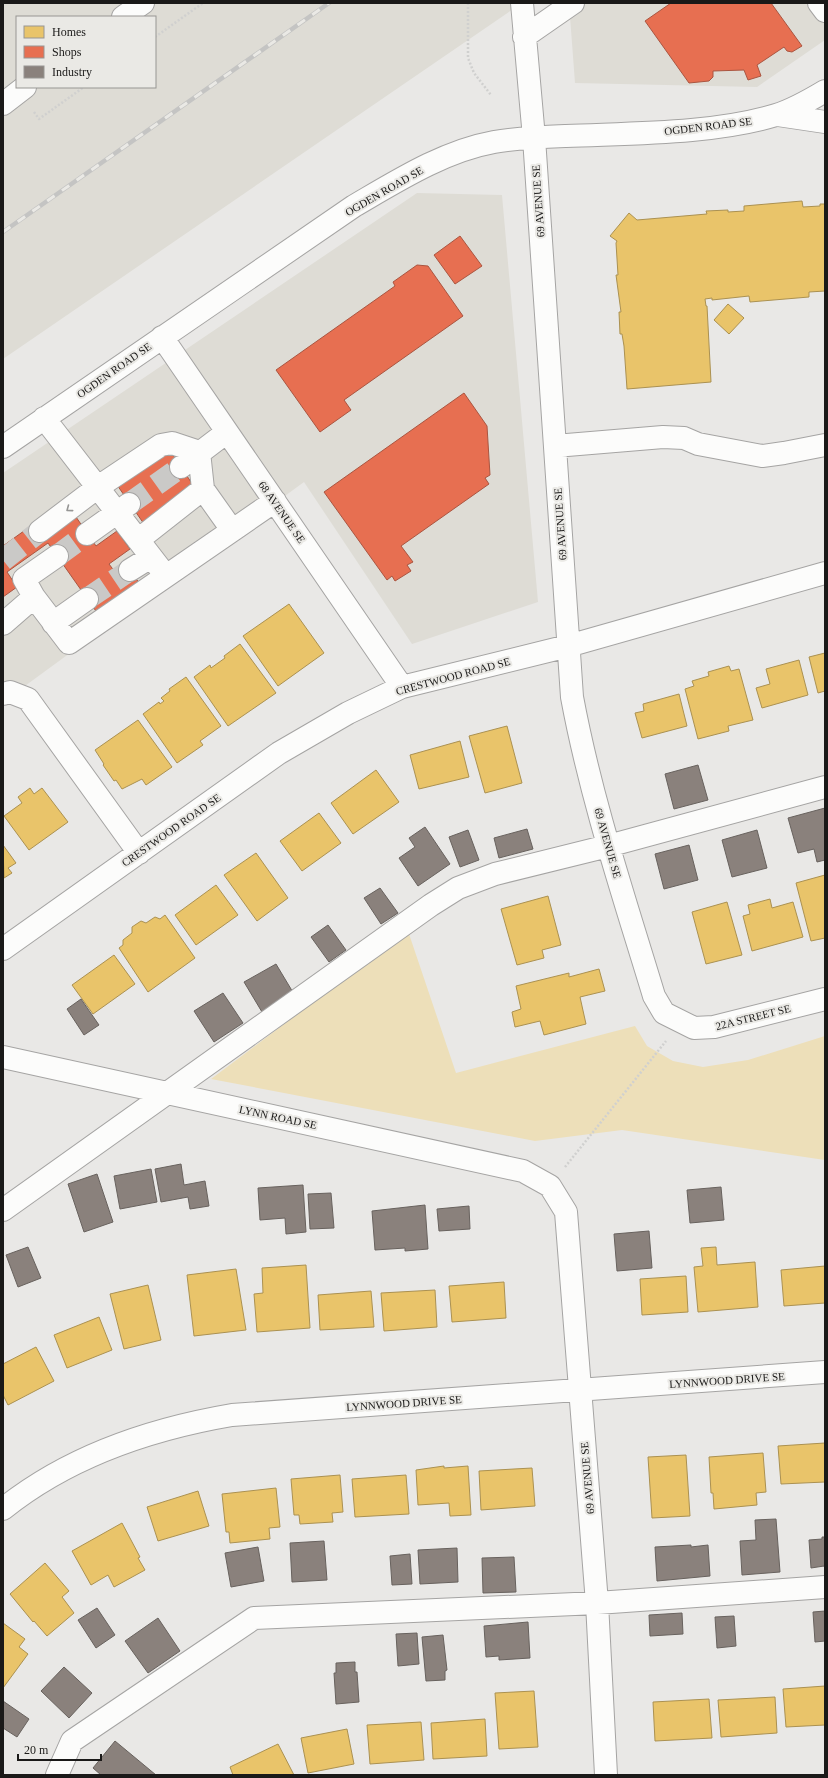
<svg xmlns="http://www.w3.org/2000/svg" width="828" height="1778" font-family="Georgia,serif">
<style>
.built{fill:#dedcd5;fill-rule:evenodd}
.green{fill:#eddfb9}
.homes{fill:#e9c46a;stroke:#ab9151}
.shops{fill:#e76f51;stroke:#aa5540}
.industry{fill:#8a817c;stroke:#68625e}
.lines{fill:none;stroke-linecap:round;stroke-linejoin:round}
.minor-tunnel{stroke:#cac9c7;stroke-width:22;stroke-dasharray:22 11;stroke-linecap:butt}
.minor-casing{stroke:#a5a4a3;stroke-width:24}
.path{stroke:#d0d0cf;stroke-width:2.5;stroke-dasharray:2 2;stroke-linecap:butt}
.minor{stroke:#fcfcfb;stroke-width:22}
.rail-casing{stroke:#c4c4c3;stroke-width:4.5}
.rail{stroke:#eae9e5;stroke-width:3;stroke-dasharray:9;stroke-linecap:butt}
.oneway{stroke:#969695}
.labels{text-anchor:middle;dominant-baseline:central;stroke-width:4;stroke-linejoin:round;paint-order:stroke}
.street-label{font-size:11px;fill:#1a1918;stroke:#eae9e5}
</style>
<rect width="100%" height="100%" fill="#e9e8e6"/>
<path class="built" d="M3 3H522L3 359ZM17 17H155V87H17Z
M569 3H825V40L757 87 575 83Z
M417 193 502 195 538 602 412 644 304 482 3 702V473Z"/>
<path class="green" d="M408 931 456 1073 635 1026 647 1046 673 1061 703 1067 748 1060 825 1036V1160L622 1130 535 1141 211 1079Z"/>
<path class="homes" d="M802 201 803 207 820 206V204H825V291L809 292V297L750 302 749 296 712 300V298L705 299 706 306H707L711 382 627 389 624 346 622 334H620L619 312H621L616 275H618L616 243 617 241 610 236 629 213 637 220 707 214 706 211 728 210V212L744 211V206Z
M728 304 744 318 729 334 714 320Z
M289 604 324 653 278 686 243 636Z
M240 644 276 693 228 726 194 677 210 665 211 668 225 658 224 656Z
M825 653V691L818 693 809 657Z
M799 660 808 695 762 708 756 688 770 684 766 669Z
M729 666 731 671 739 669 753 720 728 726 729 731 698 739 685 689 694 686 692 681 709 676 708 672Z
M186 677 221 726 200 741 203 745 177 763 143 714 159 702 160 704 164 701 161 698 170 691 169 689Z
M679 694 687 726 642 738 635 713 644 711 643 704Z
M138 720 172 767 146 785 142 779 122 789 116 780 114 781 103 765 104 764 95 750Z
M507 726 522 783 485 793 469 736Z
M460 741 469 777 419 789 410 755Z
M376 770 399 802 353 834 331 803Z
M30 788 34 794 42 788 68 822 29 850 4 816 22 803 18 797Z
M319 813 341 843 302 871 280 841Z
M3 845 16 863 8 868 12 873 4 878Z
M256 853 288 898 257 921 224 875Z
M825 875V938L811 941 796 883Z
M216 885 238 915 196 945 175 915Z
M548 896 561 945 542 950 544 958 517 965 501 909Z
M770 899 772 908 793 902 803 937 752 951 743 916 750 914 748 905Z
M727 902 742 955 706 964 692 912Z
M165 915 195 958 148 992 119 948 123 945V940L132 933V927L141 921 146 923 155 917 160 919Z
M114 955 135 984 93 1014 72 985Z
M599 969 605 991 580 997 586 1024 544 1035 540 1021 515 1027 512 1012 521 1009 516 986 569 973V977Z
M716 1247 717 1265 755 1262 758 1307 698 1312 694 1267 703 1266 701 1248Z
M306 1265 310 1328 257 1332 254 1294 263 1293 262 1268Z
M825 1266V1303L784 1306 781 1270Z
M236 1269 246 1330 194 1336 187 1275Z
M686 1276 688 1312 642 1315 640 1279Z
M504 1282 506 1318 452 1322 449 1286Z
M148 1285 161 1340 124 1349 110 1294Z
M435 1290 437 1327 384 1331 381 1293Z
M371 1291 374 1327 320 1330 318 1295Z
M99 1317 112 1350 67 1368 54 1335Z
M36 1347 54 1381 8 1405 3 1395V1364Z
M825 1443V1482L781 1484 778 1446Z
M763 1453 766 1492 756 1493 757 1505 714 1509 713 1493H711L709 1457Z
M686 1455 690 1516 652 1518 648 1457Z
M444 1466V1468L468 1466 471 1515 450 1516 449 1503 418 1505 416 1470Z
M532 1468 535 1506 481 1510 479 1471Z
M340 1475 343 1512 332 1513 333 1522 300 1524 299 1515H294L291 1479Z
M406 1475 409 1514 355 1517 352 1479Z
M276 1488 280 1527 269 1528 270 1539 230 1543 229 1532H226L222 1494Z
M198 1491 209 1526 158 1541 147 1507Z
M122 1523 140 1557 138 1558 145 1570 114 1587 108 1575 91 1585 72 1551Z
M45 1563 69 1591 62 1597 74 1613 47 1636 34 1621 33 1622 10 1594Z
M3 1623 25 1639 19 1647 28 1654 3 1688Z
M825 1686V1725L786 1727 783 1689Z
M534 1691 538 1747 499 1749 495 1693Z
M775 1697 777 1733 721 1737 718 1700Z
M709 1699 712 1738 655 1741 653 1702Z
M485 1719 487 1756 433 1759 431 1723Z
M421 1722 424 1760 370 1764 367 1725Z
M347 1729 354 1764 308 1773 301 1738Z
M278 1744 294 1775H233L230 1767Z"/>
<path class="shops" d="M671 3H771L802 46 792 52 787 51 784 47 757 65 761 76 748 80 744 70 713 71V77L709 81 689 83 645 21Z
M460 236 482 266 455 284 434 255Z
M417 265 428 266 463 316 344 400 351 410 320 432 276 370 395 286 393 282Z
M464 393 487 426 490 475 485 478 489 484 401 546 413 562 407 565 411 571 395 581 392 576 387 580 324 492Z
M167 446 195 488 144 524 115 482Z
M76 517 96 546 117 531 130 549 109 564 118 576 128 568 140 584 98 614 48 543 7 572 17 587 3 597V546L35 523Z"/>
<path class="industry" d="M698 765 708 800 674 809 665 774Z
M825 808V860L817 862 814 849 798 853 788 818Z
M425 827 450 864 418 886 399 858 415 847 409 838Z
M527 829 533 849 499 858 494 838Z
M468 830 479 860 460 867 449 837Z
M757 830 767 868 732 877 722 840Z
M689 845 698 880 664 889 655 854Z
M380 888 398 913 381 924 364 898Z
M328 925 346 950 329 962 311 937Z
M276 964 294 994 262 1012 244 982Z
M223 993 243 1023 214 1042 194 1011Z
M81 999 99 1025 84 1035 67 1009Z
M181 1164 184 1185 205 1181 209 1206 190 1209 188 1197 161 1202 155 1169Z
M151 1169 157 1202 120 1209 114 1176Z
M97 1174 113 1222 84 1232 68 1184Z
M303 1185 306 1232 286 1234 285 1218 260 1220 258 1188Z
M721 1187 724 1220 690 1223 687 1190Z
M331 1193 334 1228 310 1229 308 1194Z
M425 1205 428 1249 405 1251V1248L375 1250 372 1211Z
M469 1206 470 1229 439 1231 437 1209Z
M649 1231 652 1268 617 1271 614 1234Z
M28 1247 41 1278 18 1287 6 1255Z
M776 1519 780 1572 742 1575 740 1541 756 1540 755 1520Z
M822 1537H825V1569L824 1566 811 1568 809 1540 822 1539Z
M324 1541 327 1580 292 1582 290 1543Z
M691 1545V1547L708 1545 710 1576 657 1581 655 1547Z
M258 1547 264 1581 231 1587 225 1553Z
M457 1548 458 1582 420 1584 418 1550Z
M410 1554 412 1584 392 1585 390 1556Z
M514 1557 516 1592 483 1593 482 1558Z
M97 1608 115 1635 96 1648 78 1620Z
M825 1611V1641L815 1642 813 1612Z
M682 1613 683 1634 650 1636 649 1615Z
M734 1616 736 1646 717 1648 715 1617Z
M158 1618 180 1651 148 1673 125 1641Z
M528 1622 530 1658 499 1660V1656L486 1657 484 1626Z
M417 1633 419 1664 398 1666 396 1634Z
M443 1635 447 1670 445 1671V1680L426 1681 422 1637Z
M355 1662V1672H357L359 1702 336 1704 334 1673H336V1663Z
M64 1667 92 1693 69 1718 41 1691Z
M3 1701 29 1719 17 1737 3 1728Z
M115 1741 156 1775H101L93 1768Z"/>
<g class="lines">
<path class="minor-tunnel" d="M129 504 181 467
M57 556 87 534
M3 560 40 531
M87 599 130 570"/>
<g class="minor-casing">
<path id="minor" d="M522 3 534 138 572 697C591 799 624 897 654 996L664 1013 694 1028 714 1027 825 999
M819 3 825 11
M123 17 143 3
M524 37 573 3
M3 104 25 87
M778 115 825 122
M162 337 402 687
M44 418 166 576
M555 446 663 437 684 438 698 444 762 456 784 453 825 445
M3 447 354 206C397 181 444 151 494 142 517 138 542 137 566 136 632 133 713 134 776 115 793 110 810 100 825 91
M181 467 227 432
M203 489 232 530
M40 531 98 487 161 445 172 443 199 452 203 489 138 540
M87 534 129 504
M130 570 151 557
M34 597 24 579 57 556
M53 623 87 599
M3 624 34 597 69 643 275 501
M3 694 10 692 28 699 139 853
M3 949 279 753 348 713 402 687 568 646 825 573
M3 1057 523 1171 550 1186 566 1212 597 1603 606 1775
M3 1210 431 905 458 888 495 874 608 846 825 787
M3 1509C69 1456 150 1429 232 1415L825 1372
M57 1775 72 1741 254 1618 597 1603 825 1587"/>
</g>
<path class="path" d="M468 3V58L474 73 491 95
M155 37 203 3
M34 112 39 119 84 87
M565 1167 666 1041"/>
<use href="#minor" class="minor"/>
<g class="rail-casing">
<path id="rail" d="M3 232 329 3"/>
</g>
<use href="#rail" class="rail"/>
</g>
<defs><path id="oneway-chevron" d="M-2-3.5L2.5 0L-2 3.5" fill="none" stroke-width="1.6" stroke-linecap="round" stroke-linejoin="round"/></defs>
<use class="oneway" href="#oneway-chevron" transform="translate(69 509) rotate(143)"/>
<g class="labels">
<g class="street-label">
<text transform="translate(708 126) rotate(-7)">OGDEN ROAD SE</text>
<text transform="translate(384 191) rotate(-30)">OGDEN ROAD SE</text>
<text transform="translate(538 201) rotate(-94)">69 AVENUE SE</text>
<text transform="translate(114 370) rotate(-35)">OGDEN ROAD SE</text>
<text transform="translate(282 512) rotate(55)">68 AVENUE SE</text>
<text transform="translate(560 524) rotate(-94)">69 AVENUE SE</text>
<text transform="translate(453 676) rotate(-15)">CRESTWOOD ROAD SE</text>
<text transform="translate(171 830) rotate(-35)">CRESTWOOD ROAD SE</text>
<text transform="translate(608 843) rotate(74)">69 AVENUE SE</text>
<text transform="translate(753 1017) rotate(-14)">22A STREET SE</text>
<text transform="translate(278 1117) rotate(12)">LYNN ROAD SE</text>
<text transform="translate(727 1380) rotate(-4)">LYNNWOOD DRIVE SE</text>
<text transform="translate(404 1403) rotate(-4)">LYNNWOOD DRIVE SE</text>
<text transform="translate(587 1478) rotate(-95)">69 AVENUE SE</text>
</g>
</g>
<rect width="828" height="1778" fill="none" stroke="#1a1918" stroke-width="8"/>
<rect x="16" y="16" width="140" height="72" fill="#eae9e5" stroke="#979693"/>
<rect x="24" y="26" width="20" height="12" fill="#e9c46a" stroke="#979693"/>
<text x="52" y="36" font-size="12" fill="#1a1918">Homes</text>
<rect x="24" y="46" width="20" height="12" fill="#e76f51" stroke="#979693"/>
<text x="52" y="56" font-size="12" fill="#1a1918">Shops</text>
<rect x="24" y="66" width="20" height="12" fill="#8a817c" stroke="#979693"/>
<text x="52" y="76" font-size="12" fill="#1a1918">Industry</text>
<path d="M18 1754v6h83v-6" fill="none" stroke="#1a1918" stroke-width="2"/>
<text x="24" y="1754" font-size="12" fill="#1a1918" stroke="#eae9e5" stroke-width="3" paint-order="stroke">20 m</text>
</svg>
